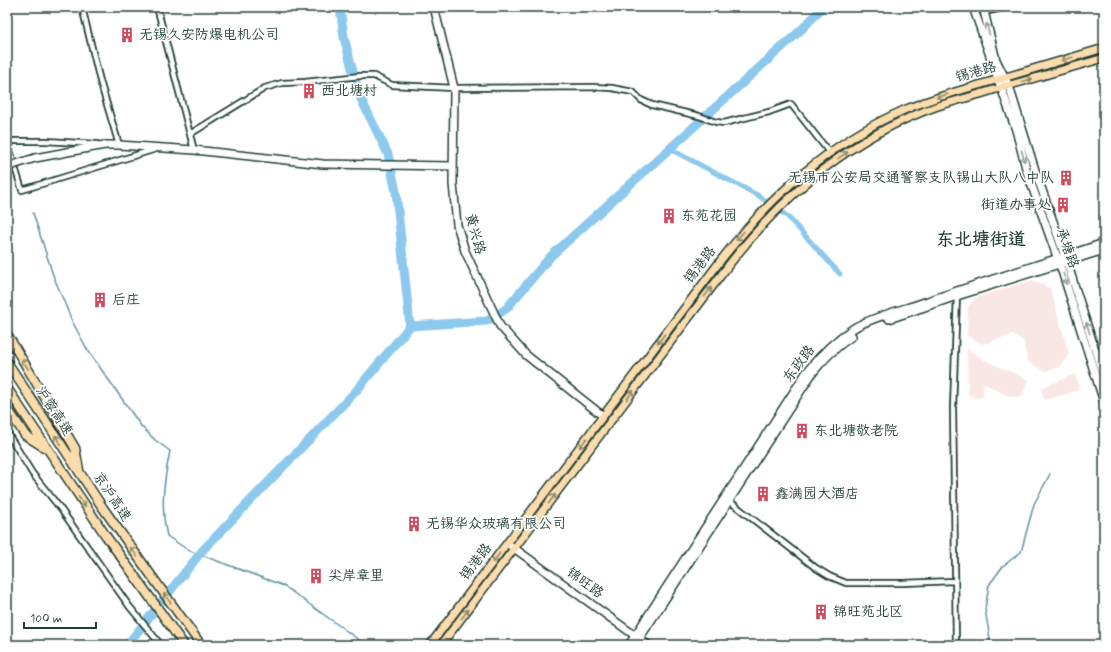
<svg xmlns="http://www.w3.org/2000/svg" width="1111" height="652" font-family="Mynerve,'LXGW WenKai TC',sans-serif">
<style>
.built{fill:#f9e7e5}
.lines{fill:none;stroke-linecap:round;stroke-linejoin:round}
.stream{stroke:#6190a3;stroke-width:1.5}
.canal{stroke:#8dc8ed;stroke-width:5}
.river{stroke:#8dc8ed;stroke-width:9}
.street-casing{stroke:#1f3d34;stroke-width:8}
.secondary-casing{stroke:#1f3d34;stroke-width:10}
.primary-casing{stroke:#1f3d34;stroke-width:10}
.highway-casing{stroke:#1f3d34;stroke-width:11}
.street{stroke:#fff;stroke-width:4.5}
.secondary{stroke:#fff;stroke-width:7}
.primary{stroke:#fcdcac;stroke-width:7}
.highway{stroke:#fcdcac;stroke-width:8}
.secondary-bridge-casing{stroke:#1f3d34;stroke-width:10;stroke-linecap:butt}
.secondary-bridge{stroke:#fff;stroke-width:7}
.oneway{stroke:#8f9e9a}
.oneway2{stroke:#8e8c70}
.labels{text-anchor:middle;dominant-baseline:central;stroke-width:3.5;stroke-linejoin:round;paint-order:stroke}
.poi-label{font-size:14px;fill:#1f3d34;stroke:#fff;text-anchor:start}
.street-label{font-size:14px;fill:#1f3d34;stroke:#fff}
.district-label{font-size:18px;font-weight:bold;fill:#1f3d34;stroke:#fff}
</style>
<rect width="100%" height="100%" fill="#fff"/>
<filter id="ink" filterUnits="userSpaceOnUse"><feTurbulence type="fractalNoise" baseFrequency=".025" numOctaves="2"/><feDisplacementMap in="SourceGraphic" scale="8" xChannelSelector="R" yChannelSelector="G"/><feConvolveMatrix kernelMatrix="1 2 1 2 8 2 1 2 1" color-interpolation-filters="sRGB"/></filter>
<g filter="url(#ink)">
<path class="built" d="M1032 280 1050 288 1069 354 1060 367 1045 371 1028 362 1023 340 1012 335 983 344 967 336 968 307 975 298Z
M967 349 984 360 1029 380 1021 397 1009 396 983 383V397L976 398 968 394Z
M1075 374 1079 385 1077 391 1044 400 1041 388Z"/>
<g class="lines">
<path class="stream" d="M33 213 53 275 72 321 87 349 141 426 155 440 170 451C164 481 160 505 167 536L188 550 284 586 366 645
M991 645 985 609 989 585 1003 566 1021 552 1034 504 1050 474"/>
<path class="canal" d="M670 149 759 196 787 216 840 274"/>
<path class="river" d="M340 7 344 37 359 95 388 154 396 192 410 326
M127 645 202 551 356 391 410 326 487 321 506 309 551 256 802 29 823 7"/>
<g class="street-casing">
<path id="street" d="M82 7 100 81 119 145
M157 7 194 150
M984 12 1007 7
M190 134 265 88 282 83 305 82 360 76H374L392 85 454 88 593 87 612 88 633 92 641 100 652 105 699 116 716 122 724 123 769 112 791 104 829 152
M97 144 46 141H7L22 190 156 149
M7 432 32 473 60 508 129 606 161 645
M728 500 816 568 829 576 846 583H903L954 581
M956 645 953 408 957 295"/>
</g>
<g class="secondary-casing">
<path id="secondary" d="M434 7 454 88 453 184 457 225 465 251 500 326 526 355 603 416
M973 7 1016 130 1027 172 1060 265 1104 402
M983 7 996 60 1009 86 1035 170 1065 256 1104 378
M35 158 105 145H119L194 150 323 164 453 166
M889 319 957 296 1104 250
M507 543 648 645
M629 645 806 373C820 355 835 340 854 328 872 317 905 309 925 302 985 281 1045 263 1104 243
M635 645 811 375C823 359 836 347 852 336"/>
</g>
<g class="primary-casing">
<path id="primary" d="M430 645 721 260C771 196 829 143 904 110 934 97 965 89 996 80 1032 69 1068 59 1104 48
M441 645 728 266C783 195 849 138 935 107 954 101 974 96 993 90 1030 79 1067 69 1104 58"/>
</g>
<g class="highway-casing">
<path id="highway" d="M7 334 75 448 79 470
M7 362 103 508 201 645
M7 388 106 536 184 645
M7 408 25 435 44 447"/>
</g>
<use href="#street" class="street"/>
<use href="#secondary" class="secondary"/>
<use href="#primary" class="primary"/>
<use href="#highway" class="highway"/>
<g class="secondary-bridge-casing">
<path id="secondary-bridge" d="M7 167 35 158"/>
</g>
<use href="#secondary-bridge" class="secondary-bridge"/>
</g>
<defs><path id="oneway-shaft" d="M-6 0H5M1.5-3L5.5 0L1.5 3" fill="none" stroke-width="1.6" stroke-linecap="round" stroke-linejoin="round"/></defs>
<g class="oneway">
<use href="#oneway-shaft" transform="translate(988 29) rotate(-104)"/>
<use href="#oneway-shaft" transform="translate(1023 156) rotate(75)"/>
<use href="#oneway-shaft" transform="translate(1065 279) rotate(72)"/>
<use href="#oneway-shaft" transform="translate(1088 328) rotate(-108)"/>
</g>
<g class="oneway2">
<use href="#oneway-shaft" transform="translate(1067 59) rotate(164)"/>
<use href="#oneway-shaft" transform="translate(1027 80) rotate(-16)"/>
<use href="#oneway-shaft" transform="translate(942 96) rotate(163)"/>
<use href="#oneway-shaft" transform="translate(843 155) rotate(-35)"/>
<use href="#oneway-shaft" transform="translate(740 236) rotate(131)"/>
<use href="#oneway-shaft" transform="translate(708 292) rotate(-53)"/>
<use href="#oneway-shaft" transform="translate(661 339) rotate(127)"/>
<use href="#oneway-shaft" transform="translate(25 364) rotate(-121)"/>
<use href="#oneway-shaft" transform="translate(630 395) rotate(-53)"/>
<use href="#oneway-shaft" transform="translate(58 440) rotate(-123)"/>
<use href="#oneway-shaft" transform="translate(583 443) rotate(127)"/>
<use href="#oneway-shaft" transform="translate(552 499) rotate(-53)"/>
<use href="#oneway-shaft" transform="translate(82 502) rotate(56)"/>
<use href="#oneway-shaft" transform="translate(134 552) rotate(-125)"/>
<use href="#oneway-shaft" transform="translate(496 558) rotate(127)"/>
<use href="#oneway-shaft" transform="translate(167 598) rotate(-126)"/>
<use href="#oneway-shaft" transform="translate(465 614) rotate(-53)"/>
</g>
</g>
<defs>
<g id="building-bare" transform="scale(1.2)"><path d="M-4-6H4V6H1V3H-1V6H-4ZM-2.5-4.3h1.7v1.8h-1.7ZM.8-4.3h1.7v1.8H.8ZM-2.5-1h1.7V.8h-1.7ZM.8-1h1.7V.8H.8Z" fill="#d1495b" stroke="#fff" stroke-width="2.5" paint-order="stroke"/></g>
</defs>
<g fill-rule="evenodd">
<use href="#building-bare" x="127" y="35"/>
<use href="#building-bare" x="309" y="91"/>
<use href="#building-bare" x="1066" y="178"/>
<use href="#building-bare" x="1063" y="205"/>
<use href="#building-bare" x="669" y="216"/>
<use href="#building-bare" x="100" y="300"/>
<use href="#building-bare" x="802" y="431"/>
<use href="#building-bare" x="763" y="494"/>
<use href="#building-bare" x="414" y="524"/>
<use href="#building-bare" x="316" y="576"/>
<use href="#building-bare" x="821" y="612"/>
</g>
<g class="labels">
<g class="poi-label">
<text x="139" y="35">无锡久安防爆电机公司</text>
<text x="321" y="91">西北塘村</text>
<text x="1054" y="178" text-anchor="end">无锡市公安局交通警察支队锡山大队八中队</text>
<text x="1051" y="205" text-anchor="end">街道办事处</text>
<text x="681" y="216">东苑花园</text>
<text x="112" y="300">后庄</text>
<text x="814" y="431">东北塘敬老院</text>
<text x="775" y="494">鑫满园大酒店</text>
<text x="426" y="524">无锡华众玻璃有限公司</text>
<text x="328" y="576">尖岸章里</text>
<text x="833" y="612">锦旺苑北区</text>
</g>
<g class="street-label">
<text transform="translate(976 72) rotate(-16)">锡港路</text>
<text transform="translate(475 234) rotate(75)">黄兴路</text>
<text transform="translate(1067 248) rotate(70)">承塘路</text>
<text transform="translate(700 265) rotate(-53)">锡港路</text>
<text transform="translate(799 364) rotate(-53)">东政路</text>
<text transform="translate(54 411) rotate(57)">沪蓉高速</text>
<text transform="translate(112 497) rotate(56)">京沪高速</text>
<text transform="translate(476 562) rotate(-53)">锡港路</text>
<text transform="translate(585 583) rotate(36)">锦旺路</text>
</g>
<g class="district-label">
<text x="981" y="240">东北塘街道</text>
</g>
</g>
<rect width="1111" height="652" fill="none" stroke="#fff" stroke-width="24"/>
<rect x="12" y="12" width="1087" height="628" fill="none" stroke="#1f3d34" stroke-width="1.5" filter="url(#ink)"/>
<path d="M24 622v6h72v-6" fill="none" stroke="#1f3d34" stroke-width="2"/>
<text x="30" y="622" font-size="12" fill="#1f3d34" stroke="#ffffff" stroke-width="3" paint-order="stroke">100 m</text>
</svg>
